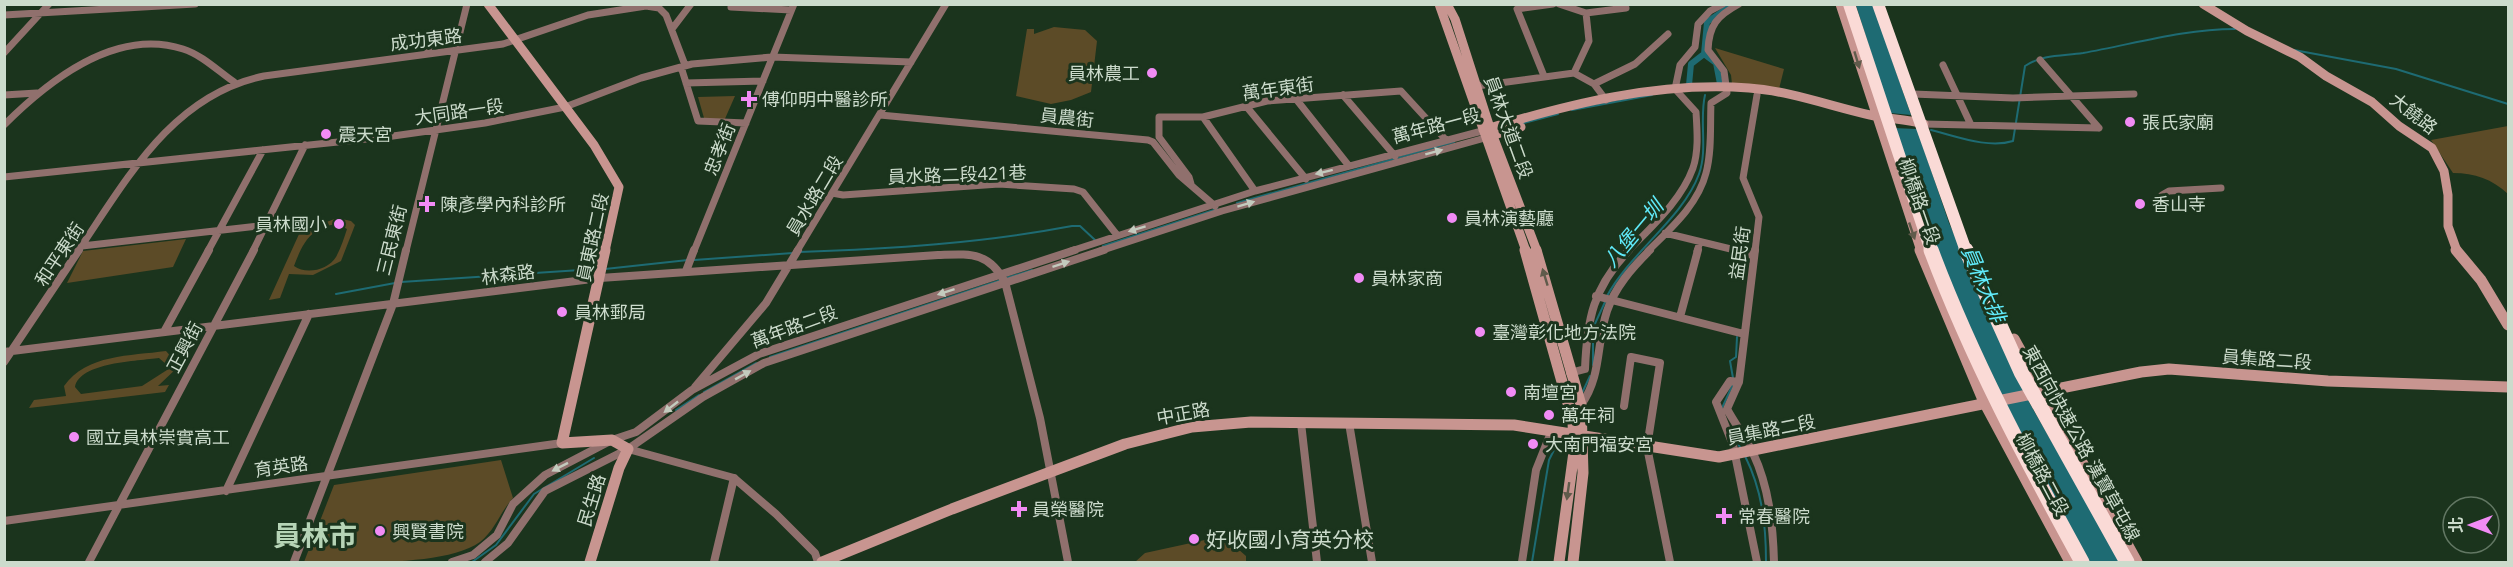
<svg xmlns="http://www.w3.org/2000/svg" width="2513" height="567" font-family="'Open Sans','Noto Sans TC',sans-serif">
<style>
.green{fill:#5c4b27;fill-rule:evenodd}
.water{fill:#1e6b73}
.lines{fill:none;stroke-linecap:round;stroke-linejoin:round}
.stream{stroke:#1e6b73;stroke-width:2}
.canal{stroke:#1e6b73;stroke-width:6}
.street-far1{stroke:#90706d;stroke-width:7}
.street{stroke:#90706d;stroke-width:8}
.secondary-far1{stroke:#c89590;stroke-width:9}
.secondary{stroke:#c89590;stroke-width:11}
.highway-bridge-far1{stroke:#fadad6;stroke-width:12}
.highway-bridge{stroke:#fadad6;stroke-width:15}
.oneway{fill:#605b4b}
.oneway2{fill:#c3cbbe}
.poi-dot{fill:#f18bf5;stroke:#1b341d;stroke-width:2}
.labels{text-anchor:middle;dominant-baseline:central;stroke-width:6;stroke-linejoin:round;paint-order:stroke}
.street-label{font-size:18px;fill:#ccdbcc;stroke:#1b341d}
.poi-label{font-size:18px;fill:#ccdbcc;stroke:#1b341d;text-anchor:start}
.water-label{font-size:20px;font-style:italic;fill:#60ebfb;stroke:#1b341d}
.near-poi-label{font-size:21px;fill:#ccdbcc;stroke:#1b341d;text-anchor:start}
.near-district-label{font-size:28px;font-weight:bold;fill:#b6d4b6;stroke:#1b341d}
</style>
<rect width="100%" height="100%" fill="#1b341d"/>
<path class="green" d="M1054 27 1085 30 1097 41 1091 92 1071 100 1051 104 1016 96 1027 29H1034V34Z
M1715 48 1784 69 1779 89 1732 84 1731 75Z
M735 96 724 121H712L704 118 698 97Z
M2508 126V194C2492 179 2475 173 2453 173L2431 140Z
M337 218 351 221 355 225 341 261 313 275 289 274 280 298 269 300 305 221 315 220 311 228ZM338 224 347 229C344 238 341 248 336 257 328 270 306 275 294 266 303 242 311 227 338 224Z
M186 239 173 267 67 283 83 251Z
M166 351 179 366 158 386 169 385 165 392 29 408 34 400 66 396 64 386C87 354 130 356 166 351ZM159 358 167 365V370L142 386 81 394 75 387C80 362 138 361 159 358Z
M501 460 513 498C500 512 496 529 480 542 444 567 350 562 304 562L334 485Z
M1214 538 1230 542 1246 556V562H1135L1145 553Z"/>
<path class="water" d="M1856 5H1873L1911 115 1890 113Z
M1893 128 1917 129 1949 223 2030 404 2121 562H2088L2010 421 1937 255Z"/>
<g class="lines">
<path class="stream" d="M2294 50 2396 69 2508 104
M1572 110 1652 95
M1520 124 1558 114
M1931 130C1956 136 1988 149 2013 141L2025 66C2043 54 2062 56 2083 53 2134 44 2183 29 2235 29
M1237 203 1454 142
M1103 246 1217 209
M799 252C891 249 982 243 1072 226H1080L1095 240
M694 260 793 253
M605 269 688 260
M1006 278 1032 270
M401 282 596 269
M336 294 395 283
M1607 296C1631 252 1683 218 1699 174 1708 149 1699 121 1705 95
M770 357 1001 280
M1593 365V328L1605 302
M1733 378 1730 361 1736 357 1737 337
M704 392 756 363
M1582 393 1590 376
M1722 408 1733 384
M676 410 699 395
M1733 435 1741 449
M1745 456C1762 490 1766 524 1766 562
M472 562 496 545 534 494 594 458
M1532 562 1549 460 1561 436"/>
<path class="canal" d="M1704 54 1716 63 1720 84
M1689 85 1691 64 1704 54 1707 22 1729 7"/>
<path class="street-far1" d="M1559 4 1586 13 1626 8
M731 7 791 10
M4 15 195 4
M672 29 691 4
M4 53 49 4
M427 54 431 40
M2040 60 2099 128
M1943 65 1971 125
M1574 73 1589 41 1586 13
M1544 76 1517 9 1553 4
M686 83 763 81
M1594 84 1635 64 1668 34
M1477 86 1574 73 1594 84 1606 100
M1913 94 2013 98 2134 94
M4 95 37 93
M1343 95 1395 156
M1296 99 1349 166
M1246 106 1306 179
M880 115 1148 140 1153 142 1179 175 1215 206
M1203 117 1255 191
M1924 124 2099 128
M4 125C48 81 115 27 183 49 202 55 218 71 234 82
M4 177 386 137 485 123 565 107 641 78 692 64 772 57 911 62
M1191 184 1189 177 1159 137V117H1203L1267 101 1401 91 1446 140
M832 193 843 195 999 184 1074 189 1083 192 1117 235
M2162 195 2169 191 2221 188
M1665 233 1739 251
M82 246 267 225
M78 251C127 179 172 95 264 76L503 44 588 15 646 6 659 8 666 15 685 65 682 70 698 121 746 123
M208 251 263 150
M253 251 305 145
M406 251 467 4
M694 251 794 4
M797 251 946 4
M1071 251 1255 191 1482 131
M1100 251 1222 211 1485 138
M1628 251C1651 227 1681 201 1693 168 1699 150 1697 130 1696 112L1675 89 1680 65 1695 47 1698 24 1710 11 1723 4
M1648 251C1670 229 1698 205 1706 173 1712 151 1710 126 1711 103L1727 93 1724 71 1708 50C1709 25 1717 16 1739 4
M1697 251 1700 242
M1755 251 1759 217 1743 178 1757 95"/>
<path class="street" d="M1733 250 1753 255
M1755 250 1739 382 1727 409C1735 424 1746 438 1753 453 1769 487 1773 525 1774 562
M686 271 694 250
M1596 296 1744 334
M1680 317 1698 250
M164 332 209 250
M4 352 600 278 938 255C970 254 988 251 1005 282L1040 418 1068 562
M4 362 79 250
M1570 373 1585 369C1587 319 1593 288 1629 250
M1739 382 1730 381 1716 402 1733 445 1757 562
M695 387 766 303 798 250
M1581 405C1602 376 1596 344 1607 311 1615 287 1632 268 1650 250
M1624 406 1631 357 1660 363 1647 447 1670 562
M1301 423 1317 562
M1349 423 1372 562
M628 449 734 478 776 514 815 553 818 562
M226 491 309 314
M4 521 562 443
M89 562 254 250
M294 562 393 304 406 250
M452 562 473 555 497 535 513 504 545 475 612 440 636 432 692 390 759 354 1075 250
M485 562 508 543 545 491 628 449 703 397 764 363 1104 250
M714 562 734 478
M1522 562 1536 470 1552 430"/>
<path class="secondary-far1" d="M488 4 594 145 619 187 605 251
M1439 4 1526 251
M1447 4 1455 19 1490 128 1537 251
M1840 4 1921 251
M2203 4 2247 31 2300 57 2326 76 2372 102 2399 126 2432 148 2444 171 2448 195V226L2457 251
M1483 130C1569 104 1659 81 1749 88 1790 91 1830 106 1870 115 1888 119 1906 119 1924 124
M1487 137 1521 127"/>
<path class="secondary" d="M1525 250 1573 421 1574 452 1559 562
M1536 250 1581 405 1583 473 1573 562
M1920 250 1984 402 2070 562
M2456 250 2481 280 2508 325
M2014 339 2137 562
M590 562 619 468 628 449 612 440 562 443 605 250
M822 562 952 509 1125 444 1192 427 1251 422 1514 425 1719 457 2141 372 2169 369 2328 381 2508 387"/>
<path class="highway-bridge-far1" d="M1849 4 1931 251
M1878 4 1966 251"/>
<path class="highway-bridge" d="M1931 250C1972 359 2026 460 2082 562
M1966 250 2021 372 2127 562"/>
</g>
<defs><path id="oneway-solid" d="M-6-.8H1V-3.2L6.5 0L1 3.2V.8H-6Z" transform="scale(1.5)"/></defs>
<g class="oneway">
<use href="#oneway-solid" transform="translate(1857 60) rotate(73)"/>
<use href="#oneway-solid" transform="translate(1912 231) rotate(71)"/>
<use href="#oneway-solid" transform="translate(1545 277) rotate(-107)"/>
<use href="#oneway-solid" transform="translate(1568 491) rotate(98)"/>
</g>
<g class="oneway2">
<use href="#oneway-solid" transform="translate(1434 152) rotate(-15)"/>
<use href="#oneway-solid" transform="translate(1324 172) rotate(166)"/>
<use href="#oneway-solid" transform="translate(1246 204) rotate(-17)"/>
<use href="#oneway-solid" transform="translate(1137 229) rotate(163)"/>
<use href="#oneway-solid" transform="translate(1061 264) rotate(-18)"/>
<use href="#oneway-solid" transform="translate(946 292) rotate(162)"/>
<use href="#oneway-solid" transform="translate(743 375) rotate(-29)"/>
<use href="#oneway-solid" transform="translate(671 407) rotate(142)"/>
<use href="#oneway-solid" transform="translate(560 467) rotate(153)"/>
</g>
<g class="poi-dot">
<circle cx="1152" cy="73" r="6"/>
<path d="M746 90h6v6h6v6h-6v6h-6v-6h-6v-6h6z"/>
<circle cx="2130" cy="122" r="6"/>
<circle cx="326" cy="134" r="6"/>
<path d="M424 195h6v6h6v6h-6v6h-6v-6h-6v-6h6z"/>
<circle cx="2140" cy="204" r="6"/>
<circle cx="1452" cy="218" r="6"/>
<circle cx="339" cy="224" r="6"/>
<circle cx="1359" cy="278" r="6"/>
<circle cx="562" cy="312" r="6"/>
<circle cx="1480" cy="332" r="6"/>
<circle cx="1511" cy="392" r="6"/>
<circle cx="1549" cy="415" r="6"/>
<circle cx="74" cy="437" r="6"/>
<circle cx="1533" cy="444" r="6"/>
<path d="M1016 500h6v6h6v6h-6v6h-6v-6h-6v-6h6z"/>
<path d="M1721 507h6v6h6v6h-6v6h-6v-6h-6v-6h6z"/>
<circle cx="380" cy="531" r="6"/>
<circle cx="1194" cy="539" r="6"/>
</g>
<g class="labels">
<g class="street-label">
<text transform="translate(426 39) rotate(-7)">成功東路</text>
<text transform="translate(1278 88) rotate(-8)">萬年東街</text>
<text transform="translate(459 111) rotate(-8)">大同路一段</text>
<text transform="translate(2414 113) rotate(38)">大饒路</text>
<text transform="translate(1067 117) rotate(6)">員農街</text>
<text transform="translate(1436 125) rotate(-15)">萬年路一段</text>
<text transform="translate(1509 127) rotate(70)">員林大道二段</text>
<text transform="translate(719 149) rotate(-68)">忠孝街</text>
<text transform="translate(957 174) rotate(-2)">員水路二段421巷</text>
<text transform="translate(814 195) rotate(-59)">員水路二段</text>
<text transform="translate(1920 201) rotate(71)">柳橋路一段</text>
<text transform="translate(592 237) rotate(-78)">員東路二段</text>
<text transform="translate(391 240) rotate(-76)">三民東街</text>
<text transform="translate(1739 253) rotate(-82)">益民街</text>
<text transform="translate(59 254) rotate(-56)">和平東街</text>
<text transform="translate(508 274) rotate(-7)">林森路</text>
<text transform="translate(794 326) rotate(-20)">萬年路二段</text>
<text transform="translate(184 347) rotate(-62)">正興街</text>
<text transform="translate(2267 359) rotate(4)">員集路二段</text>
<text transform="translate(1183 413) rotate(-10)">中正路</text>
<text transform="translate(1771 429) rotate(-11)">員集路二段</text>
<text transform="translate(2082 443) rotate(61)">東西向快速公路 漢寶草屯線</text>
<text transform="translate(281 466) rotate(-8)">育英路</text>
<text transform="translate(2043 474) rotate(62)">柳橋路二段</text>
<text transform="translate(591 500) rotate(-73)">民生路</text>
</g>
<g class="poi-label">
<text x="1140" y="73" text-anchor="end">員林農工</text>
<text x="762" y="99">傅仰明中醫診所</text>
<text x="2142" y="122">張氏家廟</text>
<text x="338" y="134">震天宮</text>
<text x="440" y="204">陳彥學內科診所</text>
<text x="2152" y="204">香山寺</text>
<text x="1464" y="218">員林演藝廳</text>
<text x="327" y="224" text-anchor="end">員林國小</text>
<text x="1371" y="278">員林家商</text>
<text x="574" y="312">員林郵局</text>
<text x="1492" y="332">臺灣彰化地方法院</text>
<text x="1523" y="392">南壇宮</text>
<text x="1561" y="415">萬年祠</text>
<text x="86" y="437">國立員林崇實高工</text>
<text x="1545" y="444">大南門福安宮</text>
<text x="1032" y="509">員榮醫院</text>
<text x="1738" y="516">常春醫院</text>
<text x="392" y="531">興賢書院</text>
</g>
<g class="water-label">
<text transform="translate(1633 233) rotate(-50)">八堡一圳</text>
<text transform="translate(1984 284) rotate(67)">員林大排</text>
</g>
<g class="near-poi-label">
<text x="1206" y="539">好收國小育英分校</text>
</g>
<g class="near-district-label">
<text x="315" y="535">員林市</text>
</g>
</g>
<rect width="2513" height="567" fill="none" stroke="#ccdbcc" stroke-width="12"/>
<g transform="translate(2471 525) rotate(270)"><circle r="28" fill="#1b341d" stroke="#627763" stroke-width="1.5"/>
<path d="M0-4.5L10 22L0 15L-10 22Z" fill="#f18bf5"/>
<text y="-9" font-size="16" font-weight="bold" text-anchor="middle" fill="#ccdbcc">北</text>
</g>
</svg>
